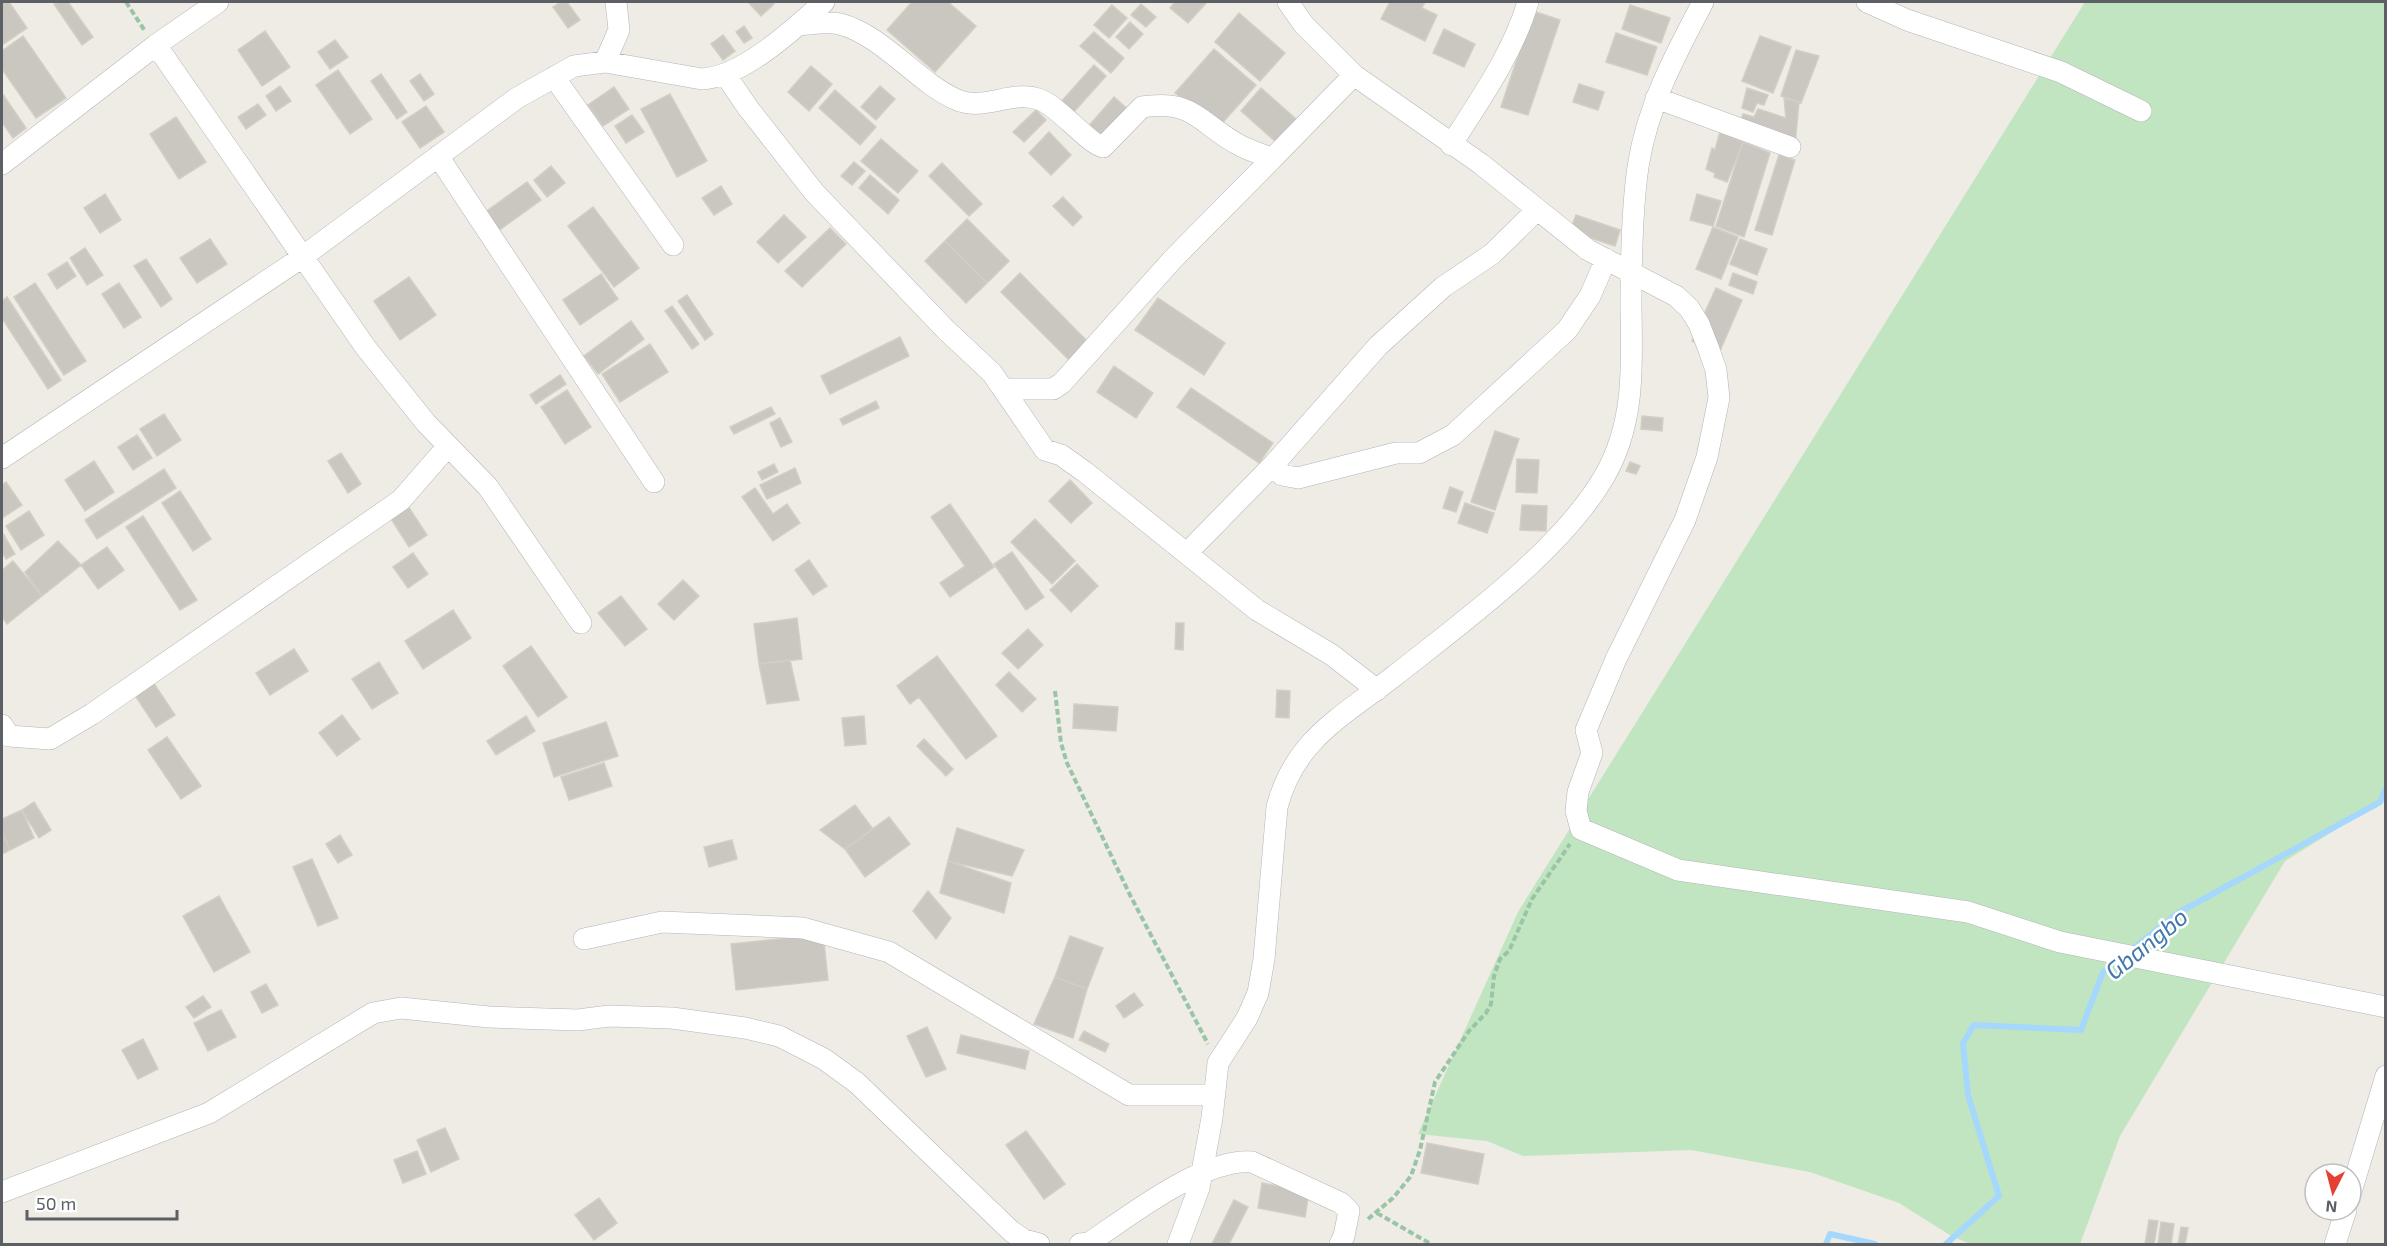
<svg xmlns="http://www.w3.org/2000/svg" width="2387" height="1246" font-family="'Exo 2',sans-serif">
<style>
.green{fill:#c1e5c1}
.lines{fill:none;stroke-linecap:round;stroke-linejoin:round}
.stream{stroke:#a6d7fd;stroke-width:6}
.building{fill:#cac7c1;stroke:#d3cec3;stroke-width:1.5}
.street-casing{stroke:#b2b5b9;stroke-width:22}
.path{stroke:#99c4a6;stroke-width:4;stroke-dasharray:6 3;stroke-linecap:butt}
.street{stroke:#fff;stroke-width:21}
.labels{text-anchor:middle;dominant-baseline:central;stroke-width:5;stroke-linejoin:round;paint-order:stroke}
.water-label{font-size:24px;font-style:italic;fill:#4278ae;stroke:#fff}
</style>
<rect width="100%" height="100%" fill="#eeece4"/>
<path class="green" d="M2085 2H2385V799L2285 861 2120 1136 2080 1244H1971L1953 1237 1899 1203 1810 1172 1691 1150 1523 1156 1487 1141 1418 1134 1518 912Z"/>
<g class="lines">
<path class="stream" d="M2130 951 2178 913 2380 802 2386 788
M1826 1244 1830 1234 1875 1244
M1946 1244 1999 1196 1968 1095 1963 1043 1974 1025 2081 1030 2103 972 2119 959"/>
</g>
<path class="building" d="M2 2H9L27 28 2 45Z
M58 2H68L93 37 82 45 54 4Z
M561 2H567L580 20 568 28 553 7Z
M748 2H772L774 4 761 16Z
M912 2H948L976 26 935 72 887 30Z
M1175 2H1207L1188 23 1170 8Z
M1390 2H1425L1422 8 1437 15 1425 41 1381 19Z
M1141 4 1156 17 1146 27 1131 15Z
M1112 5 1127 18 1109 38 1094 25Z
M1630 5 1670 18 1661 43 1622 29Z
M1533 11 1560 20 1528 115 1501 107Z
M1239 13 1285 53 1260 81 1215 42Z
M1130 22 1143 34 1129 49 1116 37Z
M744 26 752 38 744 43 736 32Z
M1444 29 1475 44 1464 67 1433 53Z
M265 31 290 67 262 86 238 50Z
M1094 32 1124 58 1111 73 1080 46Z
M1616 33 1657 47 1647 75 1606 62Z
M723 35 735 51 723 60 711 44Z
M23 36 66 98 36 118 2 69V51Z
M1760 36 1791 47 1773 93 1742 81Z
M335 40 348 57 330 69 318 52Z
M1214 49 1256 85 1217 129 1175 93Z
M1796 50 1819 56 1801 103 1781 96Z
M1094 65 1106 76 1072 114 1060 103Z
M811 66 832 84 809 111 788 92Z
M338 70 372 119 350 134 316 85Z
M381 74 407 112 397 119 371 81Z
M420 74 434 94 424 101 410 81Z
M1579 84 1604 92 1598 110 1573 102Z
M280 86 291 101 276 111 266 96Z
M880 86 895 99 876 120 861 107Z
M614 87 629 109 603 126 588 105Z
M1261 88 1296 119 1276 142 1241 111Z
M1747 88 1768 95 1764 105 1757 103 1753 112 1742 108Z
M835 90 876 127 860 145 819 108Z
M2 93 26 128 13 138 2 122Z
M670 94 707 161 677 177 641 109Z
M1114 97 1130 111 1103 142 1087 128Z
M1784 98 1799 102 1795 145 1739 126 1743 114 1754 117 1758 109 1786 118Z
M258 104 266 115 246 129 238 117Z
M426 106 444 132 420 148 402 122Z
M1036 110 1046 120 1024 142 1013 132Z
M632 115 644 132 626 143 615 126Z
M176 117 206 162 179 179 150 134Z
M1049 132 1071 155 1051 175 1029 153Z
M1720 132 1743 142 1727 182 1714 177 1715 173 1706 169 1712 148 1715 150Z
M881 139 918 171 898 193 861 161Z
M1743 142 1770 153 1744 237 1716 226Z
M1779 155 1795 160 1772 235 1755 230Z
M854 162 865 171 852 185 841 176Z
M942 163 982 204 969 216 929 176Z
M551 166 565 183 547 197 534 180Z
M870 175 899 200 888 214 859 188Z
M527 182 541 200 498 231 484 213Z
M721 186 732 204 714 215 702 198Z
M105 194 121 220 100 233 84 208Z
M1697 194 1721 201 1713 226 1690 220Z
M1063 197 1082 217 1073 226 1053 206Z
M593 207 639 268 614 287 568 226Z
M784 215 806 237 778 263 757 242Z
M1576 215 1620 230 1615 246 1570 231Z
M967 219 1009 261 987 283 945 241Z
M1713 227 1738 237 1721 279 1696 269Z
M830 228 846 244 802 287 785 271Z
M210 239 227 264 197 283 180 258Z
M1740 239 1767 249 1757 275 1730 264Z
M945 241 987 283 966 303 925 261Z
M85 248 103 275 87 285 70 258Z
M146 259 172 299 161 307 134 266Z
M67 262 76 276 57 289 48 274Z
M1020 273 1088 342 1069 360 1001 292Z
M1733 273 1757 282 1753 294 1729 285Z
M601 274 618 299 580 325 563 300Z
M409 277 436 315 400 340 374 301Z
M35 283 86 361 64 375 14 297Z
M119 283 141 317 124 328 102 294Z
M1716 288 1742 300 1719 353 1692 341Z
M687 295 713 334 705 340 678 301Z
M7 297 61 380 48 389 2 318V301Z
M1158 298 1225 343 1204 375 1135 330Z
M672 306 699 344 692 349 665 311Z
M631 321 644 339 598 374 584 356Z
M900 337 909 356 830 394 821 376Z
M650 344 668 372 620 402 602 374Z
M1114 366 1153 393 1136 418 1097 392Z
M560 375 566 384 536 404 530 395Z
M1191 388 1273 443 1259 463 1177 407Z
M567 390 591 427 565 444 541 407Z
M876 401 879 408 843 425 840 419Z
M771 407 775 414 734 434 730 427Z
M164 414 181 440 157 456 140 429Z
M1642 416 1663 418 1662 431 1641 429Z
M780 418 792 442 781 447 770 423Z
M1495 431 1519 439 1495 510 1471 502Z
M137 435 152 458 133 470 118 447Z
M341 453 361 484 348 493 328 461Z
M1517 459 1539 460 1537 493 1516 492Z
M94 461 114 492 85 511 65 480Z
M1630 462 1640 466 1636 474 1626 471Z
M774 464 778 472 762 480 758 472Z
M795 468 801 483 767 499 760 485Z
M164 469 176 488 97 539 85 520Z
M1070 480 1092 503 1071 523 1049 501Z
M6 482 22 505 2 518V485Z
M1450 487 1463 492 1456 512 1443 508Z
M755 488 773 514 787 504 800 523 773 541 742 497Z
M180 491 211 539 193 551 162 503Z
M406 503 427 535 409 547 388 514Z
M1465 503 1494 513 1487 533 1458 523Z
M950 504 994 567 950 597 940 583 965 566 931 517Z
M1522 505 1547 506 1546 531 1520 530Z
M29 511 44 535 21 550 6 526Z
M143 516 197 600 180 610 126 527Z
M1035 519 1075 561 1052 584 1011 542Z
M2 532 15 554 6 559 2 552Z
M58 541 81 565 42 596 25 572Z
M107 547 124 570 98 589 81 565Z
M1012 552 1044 597 1026 610 994 564Z
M413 553 428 574 408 588 393 567Z
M809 560 827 586 813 595 795 570Z
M13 561 42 596 7 624 2 617V570Z
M1077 564 1098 586 1071 612 1050 590Z
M683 580 699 596 674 620 658 604Z
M621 596 647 629 625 646 598 613Z
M453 610 471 638 423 669 405 641Z
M797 618 802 659 759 664 754 624Z
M1176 623H1184L1183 650 1175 649Z
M1028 629 1043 645 1018 669 1002 653Z
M531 646 567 697 538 717 503 666Z
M294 649 308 671 270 695 256 673Z
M937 656 997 736 966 759 919 697 910 704 897 686Z
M790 660 799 700 767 704 759 664Z
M379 662 398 693 372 709 352 679Z
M1009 672 1036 699 1022 712 996 685Z
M151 679 175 715 156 727 132 691Z
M1277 690 1290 691 1289 718 1276 717Z
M1074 704 1118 707 1116 731 1073 728Z
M342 715 360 739 337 756 319 733Z
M526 716 535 731 496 755 487 741Z
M864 716 866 744 845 746 842 718Z
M606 722 618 756 554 777 543 743Z
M167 737 201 786 181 799 148 750Z
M924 739 953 769 946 776 917 746Z
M604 763 612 786 569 800 561 777Z
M34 802 51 830 39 838 22 810Z
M855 805 873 829 845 849 820 830Z
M22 810 34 838 10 850 2 832V819Z
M889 817 910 844 865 877 845 849Z
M957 828 1024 850 1012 876 948 861Z
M2 832 10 850 2 854Z
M340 835 352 855 338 863 326 844Z
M732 840 737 859 709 867 704 847Z
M312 859 338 918 318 926 293 867Z
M948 861 1011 883 1004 913 940 893Z
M928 891 951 918 936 939 913 911Z
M219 896 250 952 214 972 183 916Z
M823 934 828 980 736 990 731 944Z
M1070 936 1103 948 1087 989 1055 977Z
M1055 977 1087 989 1073 1038 1034 1024Z
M266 984 278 1005 262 1013 251 992Z
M1134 993 1143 1005 1124 1018 1116 1006Z
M203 996 211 1007 194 1018 186 1007Z
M221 1010 236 1037 208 1051 194 1023Z
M927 1027 946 1069 926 1077 907 1036Z
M1084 1031 1109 1044 1105 1052 1079 1040Z
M961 1035 1029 1051 1025 1069 957 1053Z
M143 1039 158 1069 138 1079 122 1050Z
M445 1128 459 1159 431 1172 417 1140Z
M1026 1131 1065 1184 1044 1199 1006 1145Z
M1427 1143 1484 1154 1478 1184 1421 1173Z
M417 1151 426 1174 403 1183 394 1160Z
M1262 1183 1309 1192 1305 1217 1258 1208Z
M599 1198 617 1223 594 1240 575 1215Z
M1234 1200 1248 1207 1229 1244H1212Z
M2149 1220 2158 1221 2154 1244H2145Z
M2161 1222 2174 1224 2171 1244H2158Z
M2181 1227 2188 1228 2185 1244H2178Z"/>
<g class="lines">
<g class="street-casing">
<path id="street" d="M1288 2 1304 25 1354 75 1481 164 1588 250 1676 296 1689 308 1699 324 1708 347 1716 370 1719 398 1707 457 1685 520 1616 659 1586 730 1592 753 1578 792 1576 811 1581 829 1678 870 1968 912 2060 942 2386 1007
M1867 2 1907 20 2061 72 2141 111
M799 25C812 24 827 21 840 24 882 35 916 81 955 99 984 113 1013 88 1041 100 1060 108 1089 144 1103 147L1142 107C1196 99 1200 125 1241 146 1251 151 1262 154 1272 159L1354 75
M156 45 366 348 426 423 488 487 581 623
M605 62 619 30 616 2
M725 74 748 108 814 192 946 330 992 373 1045 450 1061 455 1085 472 1257 610 1332 655 1377 690
M554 77 673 245
M1656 98 1790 147
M1451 145C1480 100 1513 53 1528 2
M438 156 654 482
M2 164 156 45 218 2
M1005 389H1053L1062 383 1173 259 1272 159
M2 458 301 258 517 98 574 66 605 62 702 79C743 77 795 28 824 2
M1274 464 1282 475 1298 478 1396 453H1419L1453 435 1567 330 1590 296 1606 259
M1187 553 1274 464 1378 346 1443 287 1492 254 1537 210
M2 725 9 736 50 739 92 714 401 500 448 446
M584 939 662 922 803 928 889 952 1129 1095H1215
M2 1192 209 1113 373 1013 401 1008 489 1017 578 1020 609 1016 672 1018 745 1028 779 1036 824 1059 857 1083 1011 1231 1024 1240 1039 1244
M2351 1192 2386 1076
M1080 1244 1089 1243C1129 1216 1203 1158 1252 1162L1341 1203 1349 1211 1344 1236 1340 1244
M1178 1244 1199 1188 1212 1118 1218 1063 1247 1018 1258 993 1264 959 1277 807C1295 739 1342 717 1393 677 1461 623 1560 552 1604 477 1635 424 1632 367 1631 308 1631 266 1632 208 1638 167 1647 107 1675 55 1703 2
M2335 1244 2346 1210"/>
</g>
<path class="path" d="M126 2 145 31
M1055 691 1061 743 1067 763 1130 895 1208 1044
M1377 1213 1431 1244
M1368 1219 1393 1198 1411 1176 1420 1150 1435 1082 1469 1031 1486 1013 1491 1004 1494 976 1500 959 1509 951 1532 899 1570 844"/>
<use href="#street" class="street"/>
</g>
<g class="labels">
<g class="water-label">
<text transform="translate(2146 943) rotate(-39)">Gbangbo</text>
</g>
</g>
<rect width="2387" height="1246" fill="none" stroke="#5c6064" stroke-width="6"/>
<g transform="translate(2333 1192) rotate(186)"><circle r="28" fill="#ffffff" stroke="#bebfc1" stroke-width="1.5"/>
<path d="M0-4.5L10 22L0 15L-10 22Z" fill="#e54133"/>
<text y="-9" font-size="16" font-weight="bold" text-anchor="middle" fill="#5c6064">N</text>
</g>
<path d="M27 1210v9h150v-9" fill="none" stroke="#5c6064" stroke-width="3"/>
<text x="36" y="1210" font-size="18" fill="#5c6064" stroke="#ffffff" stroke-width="4.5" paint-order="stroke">50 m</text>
</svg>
